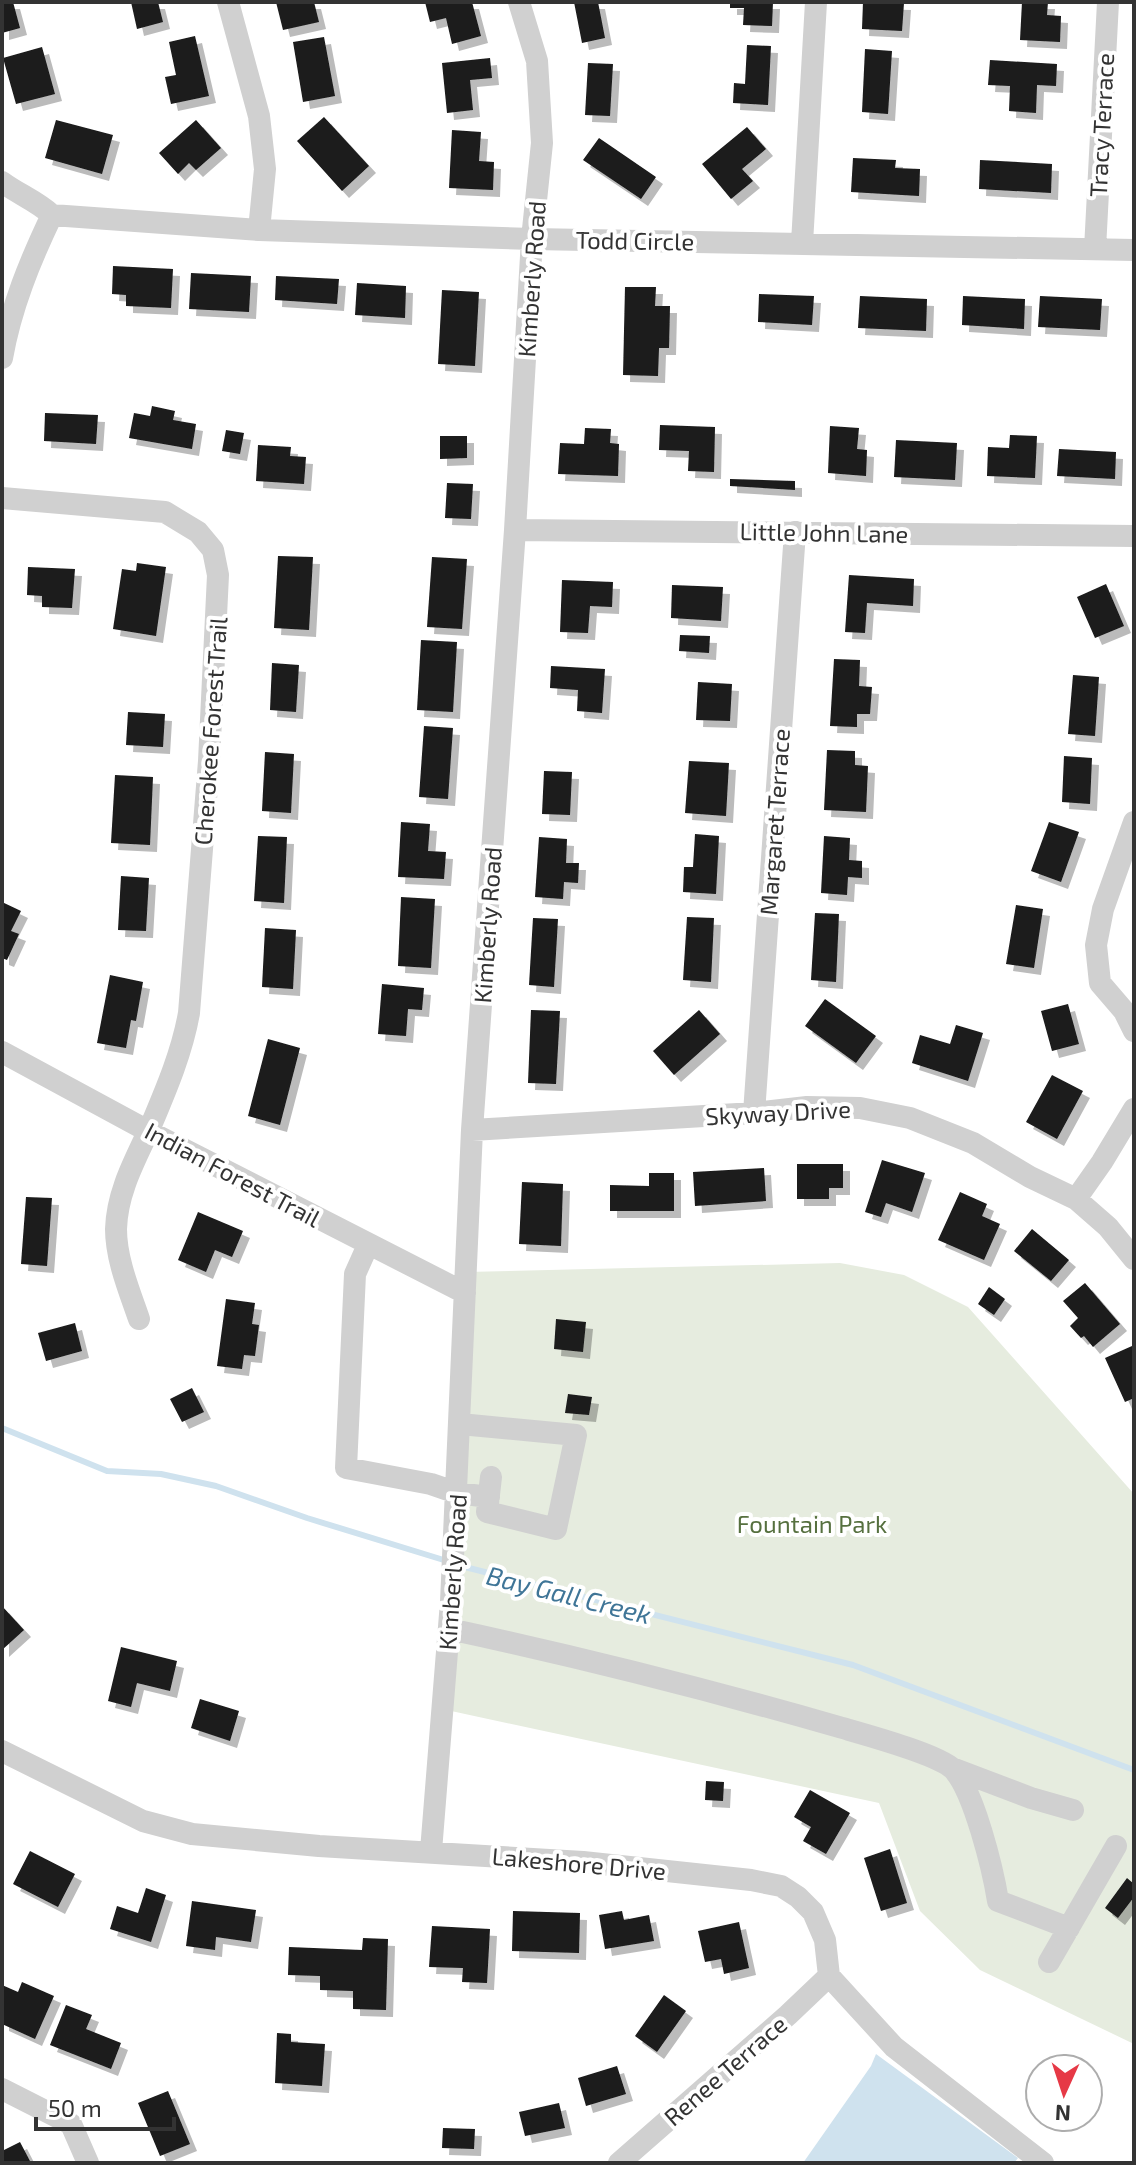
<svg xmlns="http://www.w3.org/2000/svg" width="1136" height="2165" font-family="'Exo 2',sans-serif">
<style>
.green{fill:#e6ecdf}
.water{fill:#cfe2ee}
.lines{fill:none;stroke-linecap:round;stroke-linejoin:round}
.stream{stroke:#cfe2ee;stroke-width:6}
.building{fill:#1a1a1a;filter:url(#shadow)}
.minor{stroke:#d0d0d0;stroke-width:22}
.labels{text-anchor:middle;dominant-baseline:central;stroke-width:8;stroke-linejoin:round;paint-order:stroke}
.street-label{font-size:24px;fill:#333;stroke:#fff}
.park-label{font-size:24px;fill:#56703f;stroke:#fff}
.water-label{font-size:26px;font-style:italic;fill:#3f7597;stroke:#fff}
</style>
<defs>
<filter id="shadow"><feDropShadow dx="7" dy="7" stdDeviation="0" flood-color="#0004"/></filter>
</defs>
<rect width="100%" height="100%" fill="#fff"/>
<path class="green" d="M840 1263 904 1275 968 1307 1134 1494V2044L980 1970 920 1911 879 1803 442 1709 466 1272Z"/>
<path class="water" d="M876 2054 1018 2158 1014 2163H803L871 2066Z"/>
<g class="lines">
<path class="stream" d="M2 1428 107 1471 161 1474 216 1486 307 1518 447 1561
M457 1565 853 1665 1134 1770"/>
</g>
<path class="building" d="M2 2H13L20 28 2 33Z
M131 2H158L163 22 137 29Z
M276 2H314L319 22 283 30Z
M425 2H472L481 36 452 44 446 18 430 22Z
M574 2H598L605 38 582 43Z
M730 2H773L772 26 743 25 744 8H730Z
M863 2 904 3 902 31 862 29Z
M1022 2H1048L1047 15 1061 16 1060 42 1020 40Z
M195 36 209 96 171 104 165 77 176 75 169 42Z
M324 37 335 96 303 102 293 42Z
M747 45 771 46 768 105 733 103 734 83 745 84Z
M42 47 55 94 16 104 3 58Z
M865 49 892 51 888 114 862 112Z
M490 58 492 78 470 80 473 110 447 113 442 63Z
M990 60 1057 64 1056 86 1037 85 1036 113 1009 111 1010 86 988 85Z
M588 63 613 64 610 116 585 115Z
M324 117 369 166 342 191 297 141Z
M56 120 113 135 102 174 45 158Z
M196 120 221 148 196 170 189 163 178 174 159 153Z
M747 127 766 149 742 169 753 181 731 199 702 164Z
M452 130 481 132 479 161 494 162 493 190 449 188Z
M599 138 656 177 641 199 583 160Z
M853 158 896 160 895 168 920 169 919 196 851 192Z
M980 160 1052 164 1051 193 979 189Z
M113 266 173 269 171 308 126 306V295L112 294Z
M191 273 251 276 249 312 189 309Z
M276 276 339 279 337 304 275 300Z
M357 283 406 286 405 318 355 315Z
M625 287H656L655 306H670L669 348H659L658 376 623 375Z
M442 290 479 292 475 366 438 364Z
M759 294 814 296 812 325 758 322Z
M860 296 927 299 926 331 858 328Z
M963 296 1025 299 1024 329 962 325Z
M1040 296 1102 299 1100 330 1038 327Z
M152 406 175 411 173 420 196 424 192 449 129 438 134 413 150 416Z
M45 413 98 415 96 444 44 441Z
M660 425 715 427 714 472 688 471 689 451 659 450Z
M830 426 859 428 857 449 867 450 866 476 828 473Z
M585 428 611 429 610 443 619 444 618 476 558 474 560 443 584 444Z
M226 430 244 433 240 454 222 451Z
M1010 435 1037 436 1035 478 987 476 988 447 1009 448Z
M440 436H467V458L440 459Z
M896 440 957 443 955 480 894 477Z
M258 445 291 447 290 456 306 457 304 484 256 481Z
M1059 449 1116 452 1115 479 1057 476Z
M730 479 795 481V490L730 486Z
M447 483 473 484 471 519 445 518Z
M278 556 313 557 309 630 274 628Z
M432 557 467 559 462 629 427 627Z
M137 563 166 567 156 636 113 629 122 569 136 571Z
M28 567 75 569 72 608 42 607V596L27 595Z
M849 575 914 579 913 606 867 603 865 633 845 632Z
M562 580 613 582 612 607 590 606 588 633 560 632Z
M1106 584 1124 626 1095 638 1077 597Z
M672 585 723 587 721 621 671 618Z
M680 635 710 636 709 653 679 651Z
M421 640 457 642 453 712 417 710Z
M834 659 860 660 859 686 872 687 870 714H857V727L830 726Z
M272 663 299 665 296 712 270 710Z
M551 666 605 669 602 713 577 711 578 690 550 688Z
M1073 675 1099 677 1095 736 1068 734Z
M698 682 732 684 730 721 696 720Z
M128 712 165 714 163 747 126 745Z
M424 726 453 728 448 799 419 797Z
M827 750 855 751V765L868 766 866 812 824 810Z
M265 752 294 754 291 813 262 811Z
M1064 756 1092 758 1090 804 1062 802Z
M689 761 729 763 726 816 685 813Z
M544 771 572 772 570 815 542 814Z
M115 775 153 777 150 845 111 843Z
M401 822 430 824 428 851 446 852 444 879 398 877Z
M1049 822 1079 832 1061 882 1031 871Z
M695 834 719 836 716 894 683 892 684 867H693Z
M258 836 287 837 284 903 254 901Z
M824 836 850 838 849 860 862 861V878L848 877 847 895 821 893Z
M539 837 567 839 566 863H579L578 883 564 882 563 899 535 897Z
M121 876 149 878 146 931 118 930Z
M401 897 435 899 431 968 398 966Z
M2 902 21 911 11 931 19 934 7 960 2 958Z
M1016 905 1043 909 1034 968 1006 964Z
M815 913 839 914 836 982 811 980Z
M687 917 714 918 711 982 683 980Z
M533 918 558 919 554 987 529 985Z
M265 928 296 930 293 989 262 987Z
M110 975 143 982 136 1021 131 1020 126 1048 97 1043Z
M382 984 424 988 422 1010 408 1009 406 1036 378 1034Z
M825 999 876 1036 856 1063 805 1026Z
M1068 1004 1079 1044 1052 1051 1041 1011Z
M531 1010 560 1011 556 1084 528 1083Z
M699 1010 720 1034 674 1075 653 1051Z
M956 1025 983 1033 968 1081 912 1063 920 1035 950 1044Z
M268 1039 300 1048 280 1125 248 1116Z
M1052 1075 1083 1091 1057 1139 1026 1122Z
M882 1160 925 1173 912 1212 886 1203 881 1217 865 1212Z
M797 1164H843V1188H829V1199H797Z
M764 1168 766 1201 695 1206 693 1172Z
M649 1173H674V1211H610V1185L649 1186Z
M522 1182 563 1184 561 1246 519 1244Z
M960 1192 987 1204 982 1216 1000 1224 984 1260 938 1240Z
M26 1197 52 1198 47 1266 21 1264Z
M198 1212 243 1231 232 1257 215 1250 206 1272 178 1260Z
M1032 1229 1069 1260 1051 1281 1014 1251Z
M1085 1283 1120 1324 1093 1347 1084 1336 1081 1338 1070 1326 1078 1318 1063 1301Z
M989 1287 1005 1299 994 1315 978 1304Z
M226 1299 255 1303 252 1324 259 1325 255 1356 244 1355 242 1369 217 1366Z
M556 1319 586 1322 583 1352 554 1349Z
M75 1323 82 1351 46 1361 38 1333Z
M1132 1346 1134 1398 1125 1402 1105 1358Z
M192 1388 204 1412 182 1422 170 1399Z
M568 1394 592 1397 589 1415 565 1413Z
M2 1606 24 1630 2 1650Z
M121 1647 177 1661 170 1691 137 1683 131 1707 108 1701Z
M200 1699 239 1711 230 1741 191 1728Z
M706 1781 724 1782 723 1801 705 1800Z
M810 1790 850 1813 826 1854 803 1841 811 1827 794 1817Z
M890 1849 907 1903 881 1911 864 1858Z
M30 1851 75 1874 58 1907 13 1884Z
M1127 1878 1134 1884V1897L1118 1918 1105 1908Z
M146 1888 166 1895 151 1942 110 1929 117 1906 138 1913Z
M192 1901 256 1910 251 1942 216 1937 215 1950 186 1946Z
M513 1911 580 1913 579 1953 512 1951Z
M622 1911 624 1920 649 1915 654 1941 605 1949 599 1915Z
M739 1922 749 1968 724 1974 721 1959 705 1962 698 1931Z
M432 1926 490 1929 487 1983 462 1982 463 1968 429 1967Z
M363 1938 388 1939 386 2010 353 2009V1991L320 1990V1976L288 1975 289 1947 362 1950Z
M22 1982 54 1996 35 2039 2 2024V1985L18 1992Z
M664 1995 686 2011 657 2052 635 2036Z
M66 2005 92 2015 86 2029 121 2043 111 2069 50 2045Z
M277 2033 291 2034V2042L325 2044 322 2086 275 2083Z
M617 2066 626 2094 586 2106 578 2078Z
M168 2091 190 2144 160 2156 138 2103Z
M559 2103 565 2128 525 2136 519 2112Z
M443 2128 475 2129 474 2149 442 2148Z
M20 2142 31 2163H2V2151Z"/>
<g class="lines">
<path class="minor" d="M228 2 259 116 265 169 259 230
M2 182C18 194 37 201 52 215L259 230 532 239 1134 250
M802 243 816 2
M1095 249 1108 2
M2 358C11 307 30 261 52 215
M2 498 165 512 198 532 213 550 218 575 209 761 189 1013C182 1053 165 1092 149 1130 134 1162 117 1193 116 1229 116 1259 129 1290 139 1319
M515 530 1134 536
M1134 822 1103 909 1096 945 1100 983 1124 1011 1134 1031
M2 1052 148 1131 465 1293
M754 1113 795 532
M472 1130 754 1113 807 1107 860 1108 910 1118 973 1143 1030 1177 1076 1199 1108 1227 1134 1259
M1076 1199 1102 1162 1134 1109
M368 1245 355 1274 346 1468 431 1484 457 1493 489 1497
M460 1424 576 1435 556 1529 487 1512 491 1477
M449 1629C580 1657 710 1690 839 1727 863 1734 938 1754 953 1769 974 1791 993 1870 998 1901L1069 1928
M2 1751 143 1821 192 1834 319 1846 583 1862 751 1880 781 1886 798 1897 813 1912 825 1940 829 1976 894 2047 1043 2163
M952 1768 1031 1798 1073 1810
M431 1851 451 1602 472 1130 515 530 532 239 542 143 537 61 519 2
M1049 1962 1116 1846
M2 2089 71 2124 88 2163
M619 2163 788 2015 829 1976"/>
</g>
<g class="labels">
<g class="street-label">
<text transform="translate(1101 125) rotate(-87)">Tracy Terrace</text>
<text transform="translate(635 240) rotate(1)">Todd Circle</text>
<text transform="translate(531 279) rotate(-86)">Kimberly Road</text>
<text transform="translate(824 532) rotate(1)">Little John Lane</text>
<text transform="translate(210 731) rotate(-86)">Cherokee Forest Trail</text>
<text transform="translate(774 822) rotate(-86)">Margaret Terrace</text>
<text transform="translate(487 925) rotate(-86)">Kimberly Road</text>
<text transform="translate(778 1112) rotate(-3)">Skyway Drive</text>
<text transform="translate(233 1174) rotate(28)">Indian Forest Trail</text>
<text transform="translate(452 1572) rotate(-86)">Kimberly Road</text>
<text transform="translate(579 1863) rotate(5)">Lakeshore Drive</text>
<text transform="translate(725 2070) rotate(-41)">Renee Terrace</text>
</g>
<g class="park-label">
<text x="812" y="1523">Fountain Park</text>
</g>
<g class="water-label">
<text transform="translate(569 1594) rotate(14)">Bay Gall Creek</text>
</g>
</g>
<rect width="1136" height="2165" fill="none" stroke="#333333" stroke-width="8"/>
<g transform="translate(1064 2093) rotate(183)"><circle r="38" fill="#ffffff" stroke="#adadad" stroke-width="2"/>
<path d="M0-6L14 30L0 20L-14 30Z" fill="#e63946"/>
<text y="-12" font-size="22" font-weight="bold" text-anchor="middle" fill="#333333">N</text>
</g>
<path d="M36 2117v12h138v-12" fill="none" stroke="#333333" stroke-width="4"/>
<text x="48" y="2117" font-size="24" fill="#333333" stroke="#ffffff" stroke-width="6" paint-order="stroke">50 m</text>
</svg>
